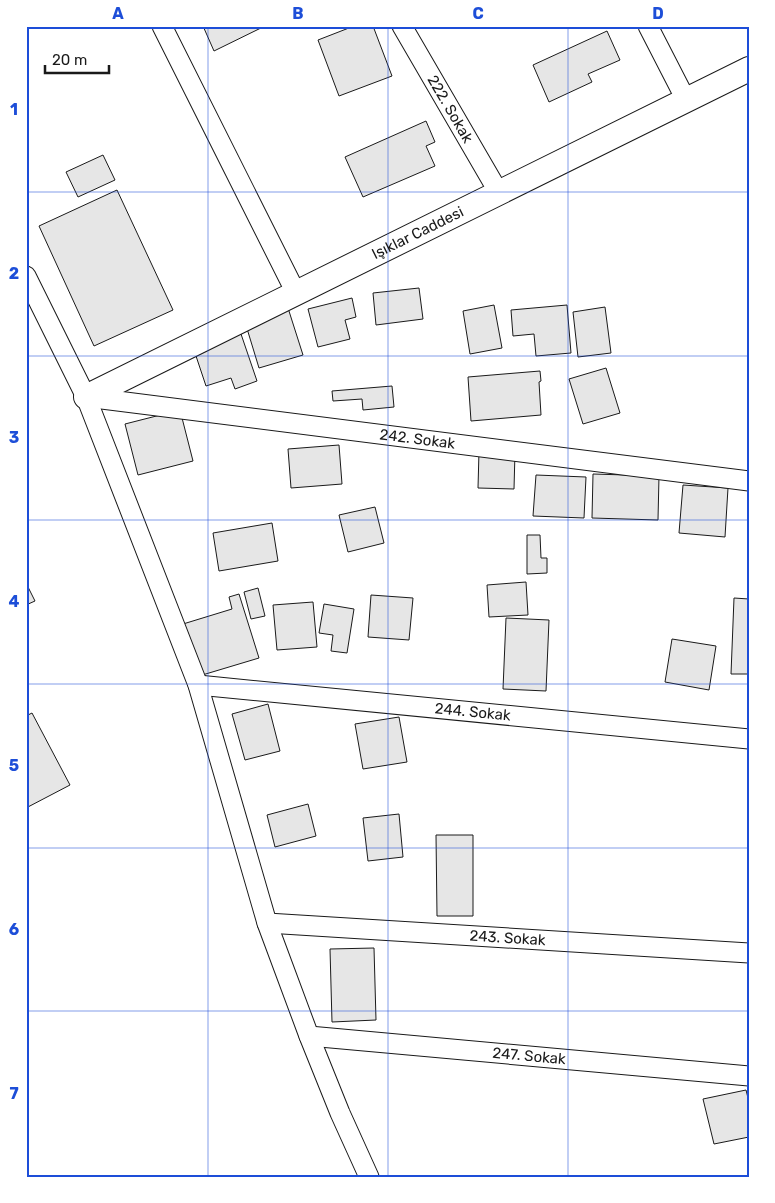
<svg xmlns="http://www.w3.org/2000/svg" width="775" height="1203" font-family="Rubik,sans-serif">
<style>
.building{fill:#e6e6e6;stroke:#1a1a1a}
.lines{fill:none;stroke-linecap:round;stroke-linejoin:round}
.minor-casing{stroke:#1a1a1a;stroke-width:21}
.tertiary-casing{stroke:#1a1a1a;stroke-width:26}
.minor{stroke:#fff;stroke-width:19}
.tertiary{stroke:#fff;stroke-width:24}
.grid{fill:none;stroke:#1d4ed8;stroke-width:1;stroke-opacity:0.55}
.labels{text-anchor:middle;dominant-baseline:central;stroke-width:4;stroke-linejoin:round;paint-order:stroke}
.street-label{font-size:15px;fill:#1a1a1a;stroke:#fff}
.neatline{fill:none;stroke:#1d4ed8;stroke-width:2}
.grid-label{font-size:16px;text-anchor:middle;font-weight:bold;fill:#1d4ed8}
</style>
<rect width="100%" height="100%" fill="#fff"/>
<path class="building" d="M203 26H265L214 51Z
M354 26H373L392 76 339 96 318 40Z
M607 31 620 60 588 74 592 82 549 102 533 65Z
M426 121 435 142 426 146 435 166 363 197 345 157Z
M103 155 115 180 78 197 66 172Z
M117 190 173 310 94 346 39 226Z
M419 288 423 319 376 325 373 293Z
M352 298 356 317 345 320 350 339 318 347 308 309Z
M494 305 502 348 470 354 463 311Z
M567 305 571 353 536 356 534 334 513 336 511 310Z
M605 307 611 353 578 357 573 312Z
M288 308 303 355 259 368 245 322Z
M241 334 257 381 235 389 231 378 206 386 194 350Z
M606 368 620 413 583 424 569 379Z
M540 371 541 381 539 382 541 415 471 421 468 377Z
M392 386 394 407 363 410 362 399 333 401 332 391Z
M180 410 193 461 138 475 125 424Z
M339 445 342 484 291 488 288 449Z
M479 451 515 452 514 489 478 488Z
M593 474 659 476 658 520 592 518Z
M536 475 586 477 584 518 533 516Z
M683 485 728 488 725 537 679 533Z
M375 507 384 543 348 552 339 515Z
M272 523 278 561 219 571 213 533Z
M527 535H540L541 558H547V573L527 574Z
M526 582 528 615 489 617 487 585Z
M26 583 35 601 26 605Z
M258 588 265 616 251 619 244 592Z
M239 594 259 658 199 676 183 624 232 609 229 597Z
M371 595 413 598 409 640 368 637Z
M734 598 749 599V674H731Z
M313 602 317 647 277 650 273 605Z
M324 604 354 609 347 653 331 651 333 635 319 633Z
M506 618 549 620 546 691 503 689Z
M672 639 716 646 709 690 665 682Z
M268 704 280 751 245 760 232 714Z
M32 713 70 785 26 808V716Z
M399 717 407 762 363 769 355 724Z
M308 804 316 836 275 847 267 815Z
M399 814 403 857 368 861 363 818Z
M436 835H473V916H437Z
M374 948 376 1020 332 1022 330 949Z
M746 1090 749 1102V1137L714 1144 703 1099Z"/>
<g class="lines">
<g class="minor-casing">
<g id="minor">
<path d="M162 26 296 293"/>
<path id="s1" d="M402 26 499 193"/>
<path d="M648 26 686 100"/>
<path d="M26 276 86 397 198 685 267 923 309 1036 340 1113 369 1177"/>
<path id="s2" d="M86 397 749 481"/>
<path id="s3" d="M198 685 749 739"/>
<path id="s4" d="M267 923 749 953"/>
<path id="s5" d="M309 1036 749 1076"/>
</g>
</g>
<g class="tertiary-casing">
<g id="tertiary">
<path id="s6" d="M86 397 749 69"/>
</g>
</g>
<use href="#minor" class="minor"/>
<use href="#tertiary" class="tertiary"/>
</g>
<path class="grid" d="M208 26V1177M388 26V1177M568 26V1177M26 192H749M26 356H749M26 520H749M26 684H749M26 848H749M26 1011H749"/>
<g class="labels">
<g class="street-label">
<text stroke="none"><textPath href="#s1" startOffset="96">222. Sokak</textPath></text>
<text stroke="none"><textPath href="#s6" startOffset="370">Işıklar Caddesi</textPath></text>
<text stroke="none"><textPath href="#s2" startOffset="334">242. Sokak</textPath></text>
<text stroke="none"><textPath href="#s3" startOffset="276">244. Sokak</textPath></text>
<text stroke="none"><textPath href="#s4" startOffset="241">243. Sokak</textPath></text>
<text stroke="none"><textPath href="#s5" startOffset="221">247. Sokak</textPath></text>
</g>
</g>
<rect width="775" height="1203" fill="none" stroke="#ffffff" stroke-width="55"/>
<path d="M45 65v8h64v-8" fill="none" stroke="#1a1a1a" stroke-width="2.5"/>
<text x="52" y="65" font-size="15" fill="#1a1a1a" stroke="#ffffff" stroke-width="4" paint-order="stroke">20 m</text>
<rect x="28" y="28" width="720" height="1148" class="neatline"/>
<g class="grid-label">
<text x="118" y="19">A</text>
<text x="298" y="19">B</text>
<text x="478" y="19">C</text>
<text x="658" y="19">D</text>
<text x="14" y="115">1</text>
<text x="14" y="279">2</text>
<text x="14" y="443">3</text>
<text x="14" y="607">4</text>
<text x="14" y="771">5</text>
<text x="14" y="935">6</text>
<text x="14" y="1099">7</text>
</g>
</svg>
